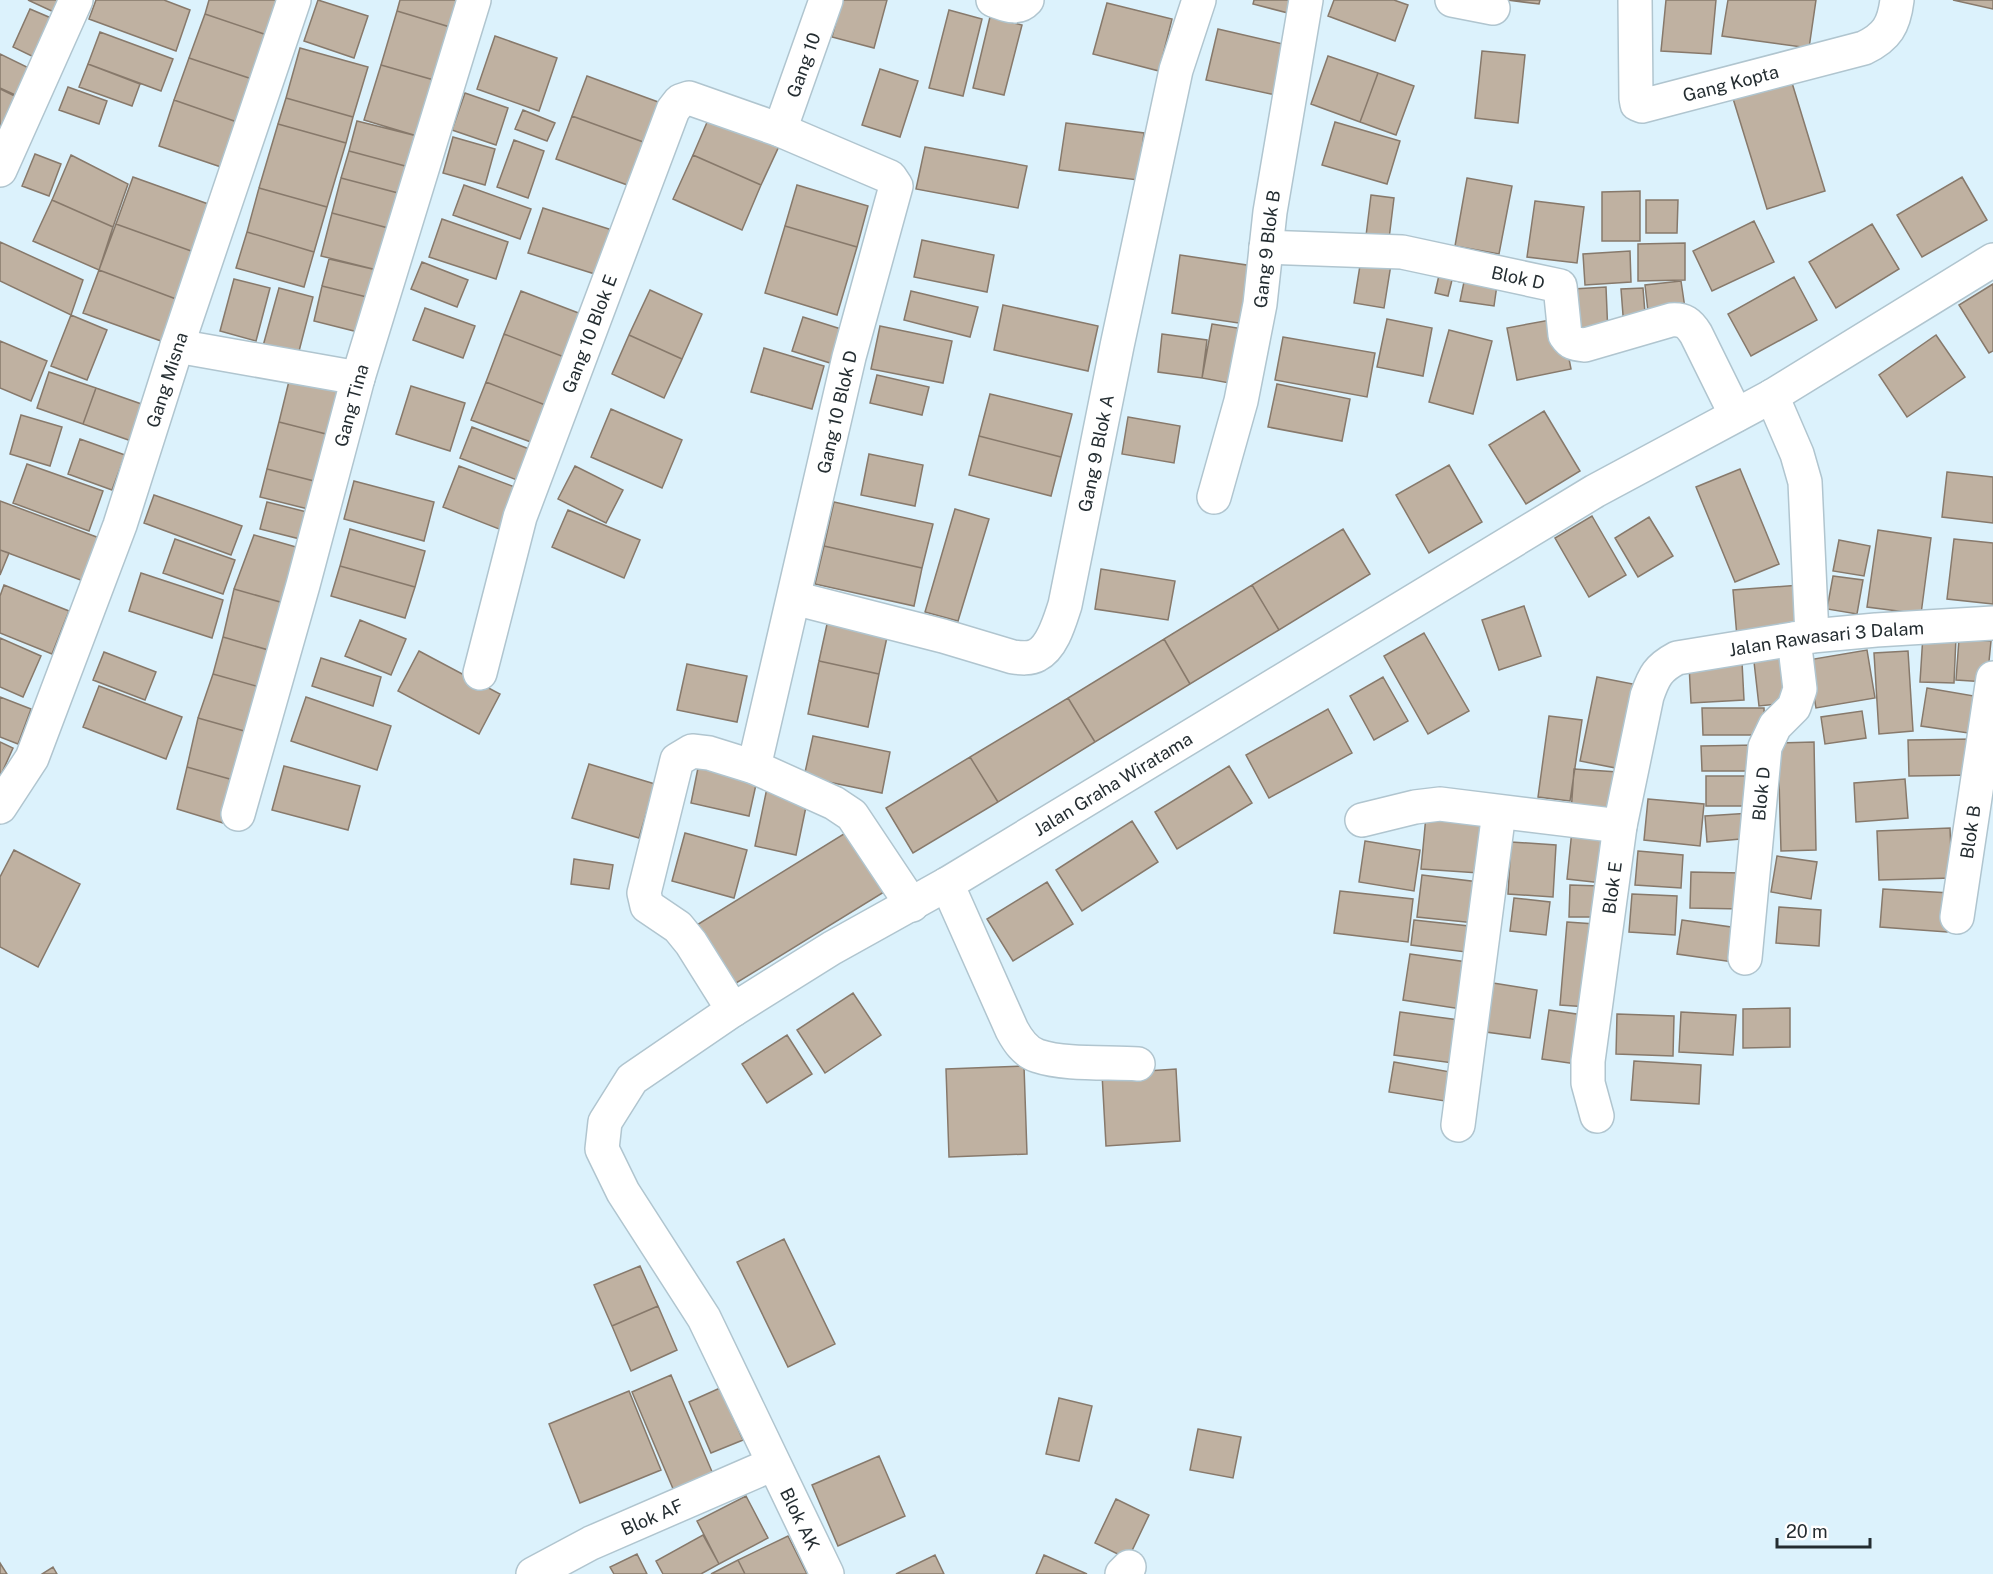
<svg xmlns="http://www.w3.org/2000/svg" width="1993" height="1574" font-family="'Public Sans',sans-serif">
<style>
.building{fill:#bfb1a1;stroke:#87796b;stroke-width:1.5}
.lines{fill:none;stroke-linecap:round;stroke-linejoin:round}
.street-casing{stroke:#b0c5cf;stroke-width:36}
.street{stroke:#fff;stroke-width:33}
.labels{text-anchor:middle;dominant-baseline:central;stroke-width:5;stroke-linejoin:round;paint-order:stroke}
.street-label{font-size:18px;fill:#242d31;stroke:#fff}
</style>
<rect width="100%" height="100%" fill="#dcf2fc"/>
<path class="building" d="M28 0H63L56 13Z
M96 0H164L190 10 176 51 89 19Z
M209 0H279L267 35 205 14Z
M318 0 368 16 354 58 304 41Z
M400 0H458L450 27 397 11Z
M842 0H887L874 48 832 37Z
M1254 0H1292L1288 13 1253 4Z
M1334 0H1394L1408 5 1395 41 1328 16Z
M1507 0H1540L1539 4Z
M1666 0H1716L1711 54 1661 51Z
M1728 0H1816L1809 48 1722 36Z
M1953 0H1993V9Z
M1107 3 1172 19 1159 71 1093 54Z
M30 9 58 21 40 60 13 47Z
M949 10 982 19 963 96 929 88Z
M397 11 450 27 434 80 381 65Z
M205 14 267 35 252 79 189 58Z
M990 17 1022 25 1004 95 973 88Z
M1218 29 1287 45 1276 95 1206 80Z
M100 32 173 59 161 91 88 64Z
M495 36 557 58 539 111 477 89Z
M300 48 368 67 353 117 286 98Z
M1482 51 1525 55 1518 123 1475 118Z
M0 54 37 72 24 99 0 88Z
M1328 56 1378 73 1360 122 1311 104Z
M189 58 252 79 237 122 174 100Z
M88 64 140 84 132 106 79 87Z
M381 65 434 80 417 136 364 120Z
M880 69 918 81 900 137 862 125Z
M1378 73 1414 86 1396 135 1360 122Z
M1789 73 1825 191 1767 209 1731 92Z
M587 76 661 103 646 143 572 116Z
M68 87 107 101 99 124 59 110Z
M0 89 25 101 0 145Z
M465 93 508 108 496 145 452 130Z
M286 98 353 117 346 143 278 124Z
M174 100 237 122 221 167 159 146Z
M523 110 555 123 547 141 515 129Z
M711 113 780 144 761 185 693 155Z
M572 116 646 143 630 186 556 159Z
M357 121 417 136 409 167 349 151Z
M1335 122 1400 141 1387 184 1322 165Z
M1066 123 1144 133 1138 180 1059 170Z
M278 124 346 143 327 207 259 188Z
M453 137 495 149 485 185 443 173Z
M514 140 544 151 528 198 497 187Z
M925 147 1027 166 1018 208 916 189Z
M349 151 409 167 402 194 341 178Z
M35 154 61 164 49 196 22 186Z
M71 155 128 184 113 227 52 200Z
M693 155 761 185 742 230 673 199Z
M133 177 211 205 194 252 116 224Z
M1962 177 1987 220 1922 257 1897 215Z
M341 178 402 194 392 229 332 213Z
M1467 178 1512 186 1499 254 1455 246Z
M464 185 531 209 520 239 453 215Z
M797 185 868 206 857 247 785 226Z
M259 188 327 207 314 252 247 232Z
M1640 191V241H1602V192Z
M1371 195 1394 198 1388 247 1365 244Z
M52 200 113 227 99 270 33 241Z
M1646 200H1678L1677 233H1646Z
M1535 201 1584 207 1577 263 1527 257Z
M543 208 612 230 598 275 528 253Z
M332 213 392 229 381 271 321 256Z
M442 219 508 242 496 279 429 257Z
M1754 221 1774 262 1712 291 1693 251Z
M116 224 194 252 176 299 99 270Z
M1872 224 1899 269 1836 308 1809 262Z
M785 226 857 247 837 315 765 293Z
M247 232 314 252 304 287 236 268Z
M922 240 994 255 987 292 914 277Z
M0 242 83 280 71 315 0 281Z
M1685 243V280L1638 281V244Z
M1630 251 1631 282 1585 285 1583 254Z
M1362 253 1392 258 1384 308 1354 303Z
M1180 255 1253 266 1245 324 1172 313Z
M329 259 381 271 375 299 322 286Z
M422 262 468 280 457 307 411 289Z
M1442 262 1463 267 1461 282 1452 280 1448 296 1435 293Z
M99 270 176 299 161 341 83 313Z
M1794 277 1817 320 1751 356 1728 314Z
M1498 278 1494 306 1460 301 1464 282Z
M234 279 270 288 256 341 220 331Z
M1681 281 1686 315 1649 320 1645 285Z
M1993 284V351L1989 353 1959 305Z
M322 286 375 299 366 334 314 321Z
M1606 287 1608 335 1576 337 1573 289Z
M279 288 313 297 298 355 263 346Z
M1643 288 1646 326 1624 328 1621 289Z
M650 290 702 314 682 359 629 335Z
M521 291 589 317 572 360 504 334Z
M911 291 978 307 970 337 904 320Z
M1003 305 1098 326 1088 371 994 350Z
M425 308 475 326 463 358 413 340Z
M71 315 107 330 87 380 51 366Z
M803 317 841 329 830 363 792 351Z
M1561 318 1571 369 1517 380 1507 328Z
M1387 319 1432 328 1423 376 1377 367Z
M1212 324 1250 330 1240 385 1202 378Z
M880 326 952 341 943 383 871 369Z
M1449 330 1492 341 1473 414 1429 402Z
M504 334 572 360 553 408 486 382Z
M1162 334 1207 340 1202 378 1158 372Z
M629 335 682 359 664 398 612 374Z
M1936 335 1965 377 1907 417 1879 375Z
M1283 337 1375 353 1367 397 1275 380Z
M0 341 47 361 31 401 0 388Z
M764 348 824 366 812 409 751 392Z
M49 372 96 388 83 424 37 408Z
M877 375 929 387 922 415 870 403Z
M290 377 346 391 334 436 279 422Z
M486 382 553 408 539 445 471 420Z
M1277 384 1350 399 1342 441 1268 427Z
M411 386 465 403 450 451 396 434Z
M96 388 150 407 137 443 83 424Z
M990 394 1072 414 1061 457 979 436Z
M611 409 682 440 662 488 591 457Z
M1544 411 1580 471 1526 504 1489 445Z
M21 415 62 427 50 466 10 454Z
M1128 417 1180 426 1174 463 1122 454Z
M279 422 334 436 322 483 267 469Z
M472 427 542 454 530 485 460 458Z
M979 436 1061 457 1051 496 969 475Z
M80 439 125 455 112 490 68 474Z
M869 454 923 465 915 506 861 495Z
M27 464 103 491 89 531 13 503Z
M1449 465 1482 522 1429 553 1396 495Z
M459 466 528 492 512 534 443 507Z
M575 466 623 490 606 523 558 499Z
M267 469 322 483 316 511 260 497Z
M1740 469 1779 564 1735 582 1696 487Z
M1947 472 1993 477V523L1942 517Z
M354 481 434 502 424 541 344 519Z
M154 495 242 526 231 555 144 523Z
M0 501 102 539 86 582 0 550Z
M267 502 307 512 300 539 260 529Z
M834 502 933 524 922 568 824 546Z
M955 509 989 519 958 621 925 612Z
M568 510 640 540 624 578 552 547Z
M1592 516 1626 575 1589 597 1555 538Z
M1649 517 1673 556 1638 577 1615 538Z
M350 529 425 551 415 587 340 566Z
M1343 529 1370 574 1279 630 1252 585Z
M1878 530 1931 538 1921 614 1867 607Z
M254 535 310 551 291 605 234 589Z
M175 539 235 560 223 594 163 573Z
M1954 539 1993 543V604L1947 599Z
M1839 540 1870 546 1864 576 1833 571Z
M824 546 922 568 914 606 815 584Z
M0 550 9 553 0 575Z
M340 566 415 587 405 618 331 596Z
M1101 569 1175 581 1168 620 1095 609Z
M141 573 223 600 212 638 129 611Z
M1833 576 1863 580 1857 614 1827 609Z
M4 585 69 611 52 654 0 633V596Z
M1252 585 1279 630 1190 684 1164 639Z
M1800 585 1803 631 1737 637 1733 590Z
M234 589 291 605 279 653 223 637Z
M1524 606 1541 656 1499 670 1482 620Z
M829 615 889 628 879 674 819 661Z
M360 620 406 639 391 675 345 656Z
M1424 633 1469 711 1428 734 1384 656Z
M1923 635 1956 637 1954 683 1920 682Z
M223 637 279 653 270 690 213 674Z
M0 638 41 656 23 697 0 687Z
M1164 639 1190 684 1095 742 1068 698Z
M1959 639 1991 641 1987 682 1956 680Z
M1789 649 1795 702 1759 706 1753 653Z
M1867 650 1875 698 1816 708 1808 660Z
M419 651 500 694 479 734 398 691Z
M1908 651 1913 731 1879 734 1874 653Z
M104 652 156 672 145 700 93 680Z
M321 658 381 677 373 706 312 686Z
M819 661 879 674 868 727 808 714Z
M1742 662 1744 700 1691 703 1689 665Z
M687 664 747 676 737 722 677 710Z
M213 674 270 690 255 734 198 718Z
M1383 677 1408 721 1374 740 1350 696Z
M1597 677 1643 686 1626 770 1580 761Z
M99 686 182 717 166 759 83 727Z
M1927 688 1980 697 1975 734 1921 726Z
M0 697 31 709 18 744 0 737Z
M306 697 391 726 377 770 291 741Z
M1068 698 1095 742 998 802 970 757Z
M1702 708H1764L1765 735H1703Z
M1328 709 1352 753 1269 798 1246 755Z
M1862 711 1866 738 1825 744 1821 717Z
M1549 716 1582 720 1570 801 1538 797Z
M198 718 255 734 244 783 187 767Z
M813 736 890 752 882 793 804 777Z
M1974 739V775L1909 776 1908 740Z
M0 742 13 748 0 777Z
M1814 742 1816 850 1781 851 1778 743Z
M1757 745 1756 771H1702L1701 746Z
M970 757 998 802 913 853 886 808Z
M589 764 655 784 639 838 572 818Z
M284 766 360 786 348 830 272 810Z
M1229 766 1252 803 1177 849 1155 812Z
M187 767 244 783 233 826 177 809Z
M698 768 757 780 749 816 691 803Z
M1574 769 1618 772 1615 816 1571 813Z
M1706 776H1753L1752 806H1706Z
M1905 779 1908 818 1856 822 1854 783Z
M767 788 808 797 796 855 755 846Z
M1648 799 1704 804 1700 846 1644 840Z
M1751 813 1752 838 1707 842 1705 816Z
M1426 816 1484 821 1479 873 1421 869Z
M1132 821 1158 862 1082 911 1056 870Z
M1950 828 1952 878 1879 880 1877 831Z
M1572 830 1608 833 1602 883 1567 879Z
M847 832 884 892 728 988 692 928Z
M685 833 747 850 734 898 672 881Z
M1365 841 1420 850 1414 891 1359 882Z
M1511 842 1556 845 1553 897 1508 894Z
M14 850 80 884 38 967 0 947V877Z
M1638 851 1683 855 1681 888 1635 885Z
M1777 856 1817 862 1811 899 1771 892Z
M574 859 613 865 609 889 571 884Z
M1691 872 1742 873 1741 909 1690 908Z
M1422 875 1479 882 1475 923 1417 917Z
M1047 882 1073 924 1013 961 987 919Z
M1570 885 1600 886 1599 917H1569Z
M1883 889 1950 893 1947 932 1880 927Z
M1340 891 1413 899 1408 942 1334 933Z
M1632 894 1677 896 1675 935 1629 932Z
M1514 898 1550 902 1546 935 1510 931Z
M1779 907 1821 910 1819 946 1776 943Z
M1414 920 1478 927 1474 953 1411 945Z
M1682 920 1738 928 1733 962 1677 954Z
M1567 922 1595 924 1588 1007 1560 1005Z
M1410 954 1467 962 1461 1009 1403 1000Z
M1493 983 1537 990 1530 1038 1486 1032Z
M853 993 881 1035 825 1073 797 1030Z
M1790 1008V1047L1743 1048V1009Z
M1549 1010 1583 1015 1576 1064 1542 1059Z
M1400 1012 1459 1020 1453 1063 1394 1055Z
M1681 1012 1736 1015 1733 1055 1679 1052Z
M1617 1014 1674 1016 1673 1056 1616 1054Z
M787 1035 812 1074 767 1103 742 1064Z
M1634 1061 1701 1065 1699 1104 1631 1100Z
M1394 1062 1456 1073 1451 1102 1389 1092Z
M1024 1066 1027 1154 949 1157 946 1069Z
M1176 1069 1180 1141 1106 1146 1102 1074Z
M784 1239 835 1344 788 1367 737 1262Z
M640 1266 658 1306 612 1326 594 1285Z
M658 1306 677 1350 631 1371 612 1326Z
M671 1375 713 1474 674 1491 632 1392Z
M720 1388 743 1440 711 1453 689 1402Z
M629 1391 661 1470 580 1503 549 1424Z
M1059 1398 1092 1406 1079 1461 1046 1454Z
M1198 1429 1241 1437 1233 1478 1190 1470Z
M879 1456 905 1516 838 1546 812 1485Z
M746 1496 768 1538 719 1564 697 1521Z
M1116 1499 1149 1515 1128 1559 1095 1543Z
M703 1535 719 1564 701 1574H663L656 1561Z
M788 1536 807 1574H745L738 1560Z
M637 1554 647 1574H614L610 1567Z
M935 1555 944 1574H896Z
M1044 1555 1087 1574H1036Z
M738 1560 745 1574H711Z
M0 1563 7 1574H0Z
M53 1567 57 1574H42Z"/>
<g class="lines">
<g class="street-casing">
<g id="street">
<path d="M993 0C1005 4 1017 11 1027 0"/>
<path d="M1452 0 1493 8"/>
<path id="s1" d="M1635 0 1636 98 1637 104 1642 106 1864 48C1887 37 1894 25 1897 0"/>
<path id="s2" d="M780 130 826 0"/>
<path d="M0 170 76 0"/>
<path id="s3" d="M1266 247 1402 252 1560 286 1565 335C1571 344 1575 344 1585 345L1671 320C1684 319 1689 323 1696 334L1736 415"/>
<path d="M177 346 358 378"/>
<path d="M1772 396 1797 454 1805 482 1812 636"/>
<path id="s4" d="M1214 497 1241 401 1260 304 1270 212 1306 0"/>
<path id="s5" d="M794 598 943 636 1013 657C1021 658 1030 659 1037 655 1053 647 1060 620 1065 605L1117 346 1176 70 1199 0"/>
<path id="s6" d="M480 673 520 517 673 110 680 101 689 98 780 130 890 177 896 186 849 357 754 767"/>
<path id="s7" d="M0 807 32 758 120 525 177 346 294 0"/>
<path id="s8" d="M238 814 303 585 358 378 474 0"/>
<path d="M1362 820 1415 807 1440 804 1620 826"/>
<path d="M947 884 1012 1030C1018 1041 1025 1052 1038 1056 1064 1065 1109 1062 1138 1064"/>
<path id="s9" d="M1957 917 1993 678"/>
<path id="s10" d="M1745 958 1765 747 1775 726 1794 707 1800 689 1794 639"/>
<path d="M733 1010 691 943 678 927 647 906 644 893 677 760 692 751 709 753 754 767 834 803 852 815 912 905"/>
<path id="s11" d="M1597 1116 1588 1083V1061L1620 826 1647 696C1654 676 1658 668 1677 658L1812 636 1876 630 1993 623"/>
<path d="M1458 1125 1499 812"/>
<path id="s12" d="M533 1574 591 1543 773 1464"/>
<path id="s13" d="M827 1574 704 1318 623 1192 602 1149 605 1122 632 1079 733 1010 832 948 947 884 1595 491 1772 396 1993 260"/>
<path d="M1122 1574 1129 1567"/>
</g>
</g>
<use href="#street" class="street"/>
</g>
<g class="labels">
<g class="street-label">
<text stroke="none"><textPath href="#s2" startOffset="69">Gang 10</textPath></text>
<text stroke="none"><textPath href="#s1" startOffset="201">Gang Kopta</textPath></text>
<text stroke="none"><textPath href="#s4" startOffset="254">Gang 9 Blok B</textPath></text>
<text stroke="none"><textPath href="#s3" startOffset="255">Blok D</textPath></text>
<text stroke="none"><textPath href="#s6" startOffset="357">Gang 10 Blok E</textPath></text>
<text stroke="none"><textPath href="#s7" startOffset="460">Gang Misna</textPath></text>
<text stroke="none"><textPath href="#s8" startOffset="424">Gang Tina</textPath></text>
<text transform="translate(837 412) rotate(-77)">Gang 10 Blok D</text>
<text stroke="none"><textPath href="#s5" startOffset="465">Gang 9 Blok A</textPath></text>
<text stroke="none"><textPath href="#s11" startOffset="627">Jalan Rawasari 3 Dalam</textPath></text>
<text stroke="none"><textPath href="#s13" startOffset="1124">Jalan Graha Wiratama</textPath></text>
<text stroke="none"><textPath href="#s10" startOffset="165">Blok D</textPath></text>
<text stroke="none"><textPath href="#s9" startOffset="86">Blok B</textPath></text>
<text stroke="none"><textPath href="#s11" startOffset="231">Blok E</textPath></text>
<text stroke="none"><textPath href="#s12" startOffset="132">Blok AF</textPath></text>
<text transform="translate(800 1519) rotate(64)">Blok AK</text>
</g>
</g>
<path d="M1777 1538v9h93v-9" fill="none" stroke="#242d31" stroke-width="3"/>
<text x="1786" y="1538" font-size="18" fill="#242d31" stroke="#ffffff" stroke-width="4.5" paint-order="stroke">20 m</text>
</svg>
